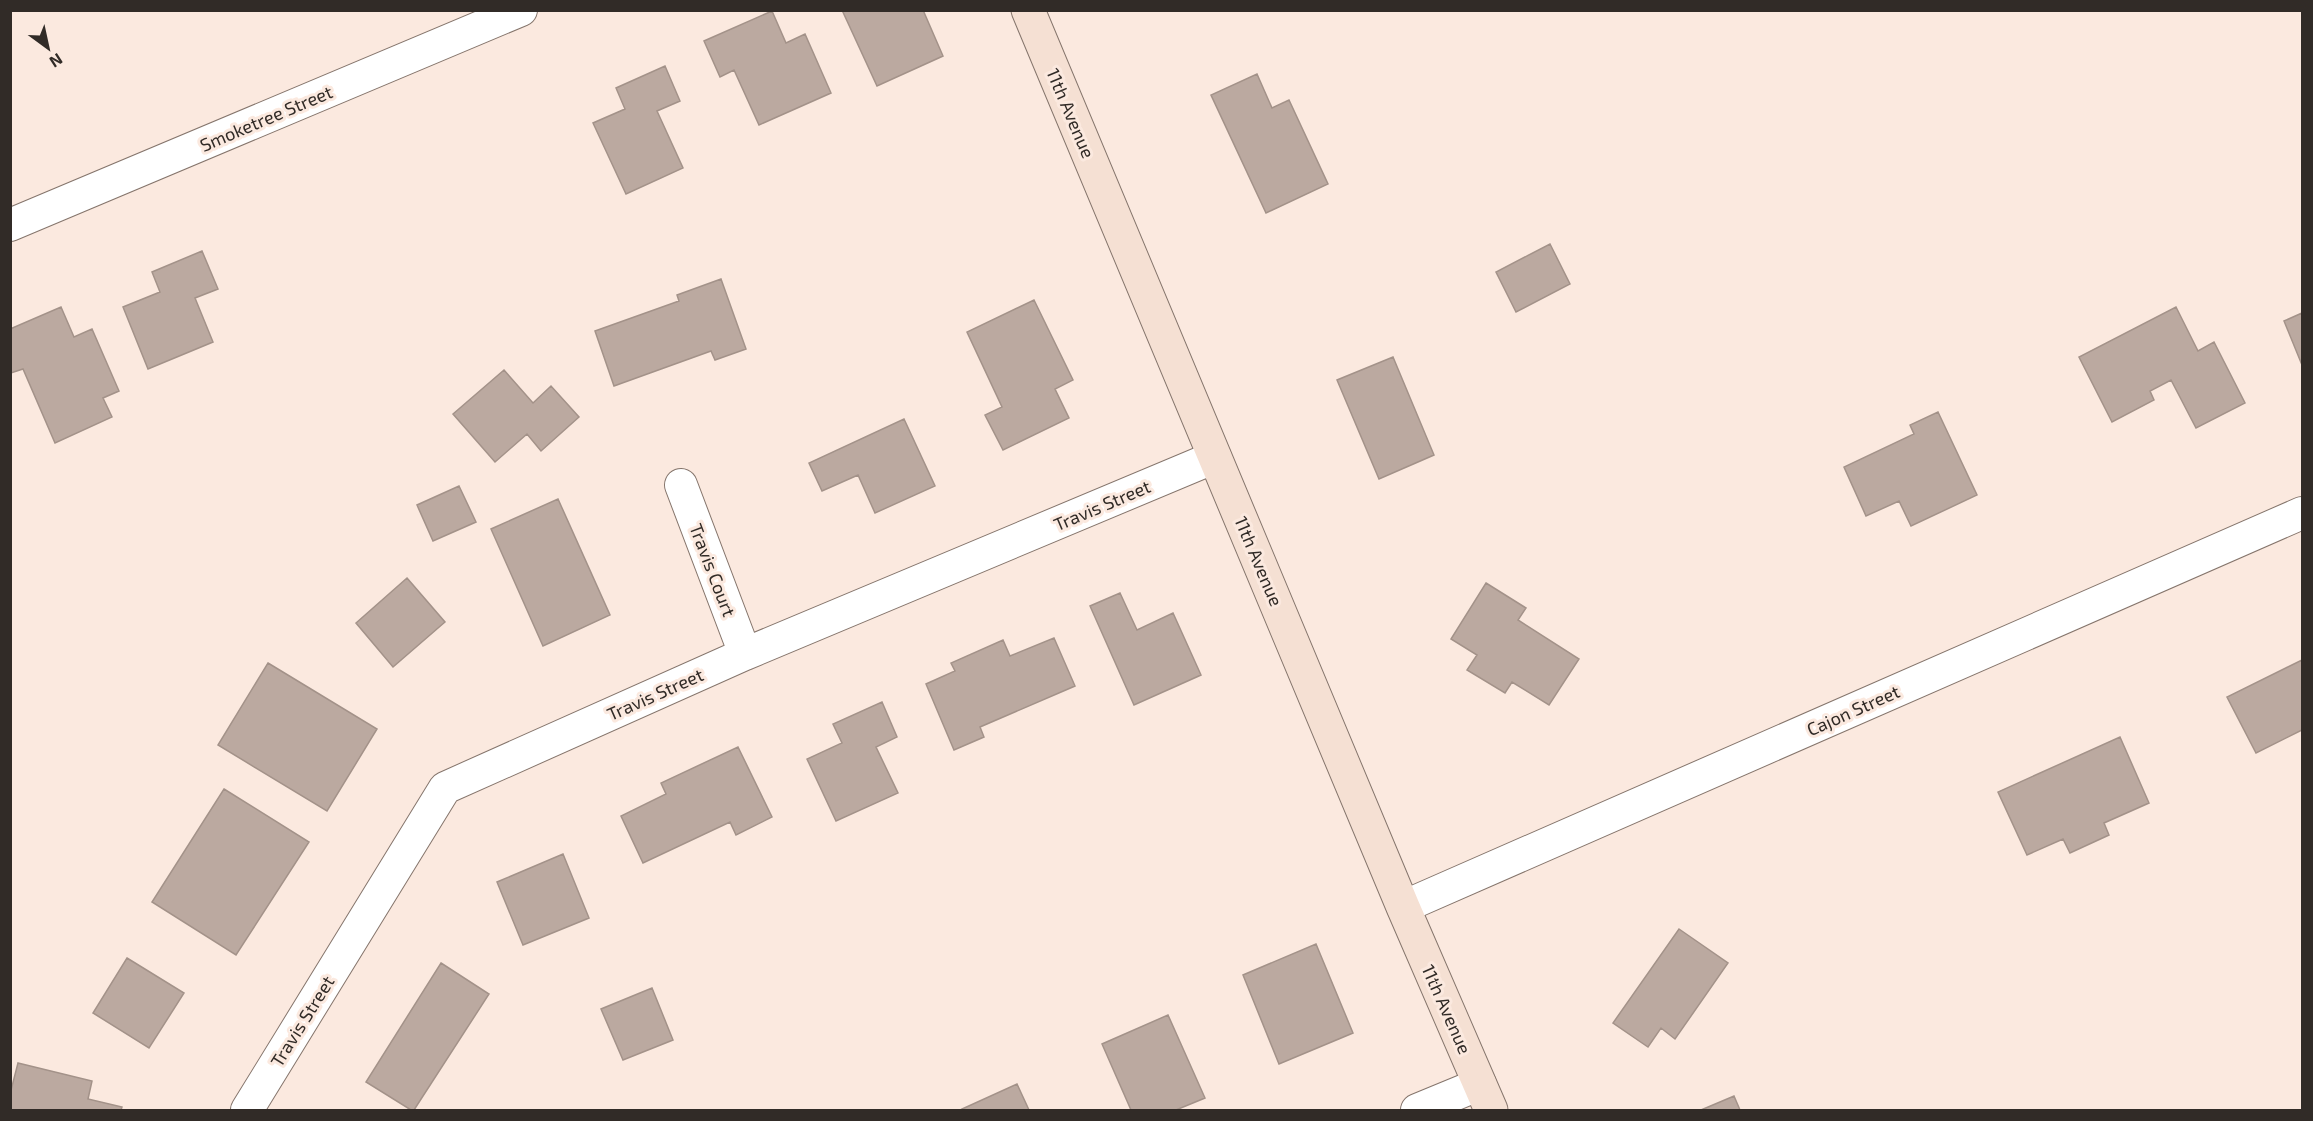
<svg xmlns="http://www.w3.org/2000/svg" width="2313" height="1121" font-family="'Exo 2',sans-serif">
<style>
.building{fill:#bba9a0;stroke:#a39289;stroke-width:1.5}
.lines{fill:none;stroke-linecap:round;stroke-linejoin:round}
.minor-casing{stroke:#85756c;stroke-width:34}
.secondary-casing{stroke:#85756c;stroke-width:35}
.minor{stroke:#fff;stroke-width:32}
.secondary{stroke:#f5e0d3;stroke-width:33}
.labels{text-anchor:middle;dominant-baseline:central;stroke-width:6;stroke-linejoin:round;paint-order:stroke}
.street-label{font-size:18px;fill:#312b27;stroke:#fbe9df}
</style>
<rect width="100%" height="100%" fill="#fbe9df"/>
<path class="building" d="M842 10H923L943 56 877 86Z
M772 11 786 43 805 34 831 93 759 125 734 70 720 77 704 41Z
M665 66 680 101 657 111 683 168 626 194 593 123 625 109 616 88Z
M1257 74 1272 108 1289 100 1328 184 1266 213 1211 95Z
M1550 244 1570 284 1516 312 1496 272Z
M202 251 218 289 195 298 213 342 148 369 123 307 160 292 152 272Z
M721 279 746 349 715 360 711 351 614 386 595 331 679 301 677 295Z
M1034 300 1073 380 1055 389 1069 418 1003 450 985 415 1002 407 967 332Z
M61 307 74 337 92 329 119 391 103 398 112 417 55 443 23 369 11 373 10 372V329Z
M2176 307 2198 351 2214 342 2245 403 2196 428 2171 380 2150 391 2154 400 2112 422 2079 357Z
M2302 313V365L2284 321Z
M1393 357 1434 455 1379 479 1337 380Z
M504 370 533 403 551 386 579 417 541 451 527 434 495 462 453 414Z
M1938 412 1977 495 1911 526 1899 501 1866 516 1844 467 1914 434 1910 425Z
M904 419 935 486 875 513 858 475 822 491 809 463Z
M459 486 476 522 433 541 417 505Z
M558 499 610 615 543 646 491 529Z
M407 578 445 622 393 667 356 623Z
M1486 583 1526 608 1518 620 1579 659 1549 705 1512 682 1505 693 1467 670 1477 655 1451 639Z
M1120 593 1137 630 1173 613 1201 675 1134 705 1090 606Z
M1054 638 1075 686 980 727 984 737 954 750 926 684 955 671 951 663 1003 640 1010 656Z
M2302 660V730L2256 753 2227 697Z
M268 663 377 729 327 811 218 745Z
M882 702 897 737 876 747 898 793 836 821 807 759 842 743 833 724Z
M2120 737 2149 803 2104 823 2109 835 2070 853 2063 839 2027 855 1998 792Z
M738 747 772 817 736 835 730 822 643 863 621 816 666 794 661 783Z
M224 789 309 842 236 955 152 902Z
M563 854 589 918 523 945 497 882Z
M1679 929 1728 963 1675 1039 1661 1028 1648 1047 1613 1023Z
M1316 944 1353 1033 1279 1064 1243 975Z
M127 958 184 993 149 1048 93 1013Z
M441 963 489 994 414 1110H411L366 1082Z
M652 988 673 1040 623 1060 601 1009Z
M1168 1015 1205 1098 1176 1110H1131L1102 1044Z
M18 1063 92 1081 88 1099 122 1107 121 1110H10V1094Z
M1017 1084 1029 1110H963L962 1109Z
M1734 1096 1740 1110H1701Z"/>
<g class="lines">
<g class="minor-casing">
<path id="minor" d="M10 225 521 10
M681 485 745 654
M1403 907 2302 513
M247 1110 445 788 745 654 1215 457
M1417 1110 1480 1084"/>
</g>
<g class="secondary-casing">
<path id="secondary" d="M1028 10 1403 907 1491 1110"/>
</g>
<use href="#minor" class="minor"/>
<use href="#secondary" class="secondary"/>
</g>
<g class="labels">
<g class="street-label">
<text transform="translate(1071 113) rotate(67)">11th Avenue</text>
<text transform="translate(266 118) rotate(-23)">Smoketree Street</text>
<text transform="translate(1102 505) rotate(-23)">Travis Street</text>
<text transform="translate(1259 561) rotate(67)">11th Avenue</text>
<text transform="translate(713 570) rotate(69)">Travis Court</text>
<text transform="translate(655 694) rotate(-24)">Travis Street</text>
<text transform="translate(1853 710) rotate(-24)">Cajon Street</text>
<text transform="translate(1447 1009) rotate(66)">11th Avenue</text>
<text transform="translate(302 1021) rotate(-58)">Travis Street</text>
</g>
</g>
<rect width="2313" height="1121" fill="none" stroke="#312b27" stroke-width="24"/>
<g transform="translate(48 48) rotate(147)" stroke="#fbe9df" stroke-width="4.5" paint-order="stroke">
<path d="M0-4.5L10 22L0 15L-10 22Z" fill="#312b27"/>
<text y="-9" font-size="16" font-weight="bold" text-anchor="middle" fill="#312b27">N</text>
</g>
</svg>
